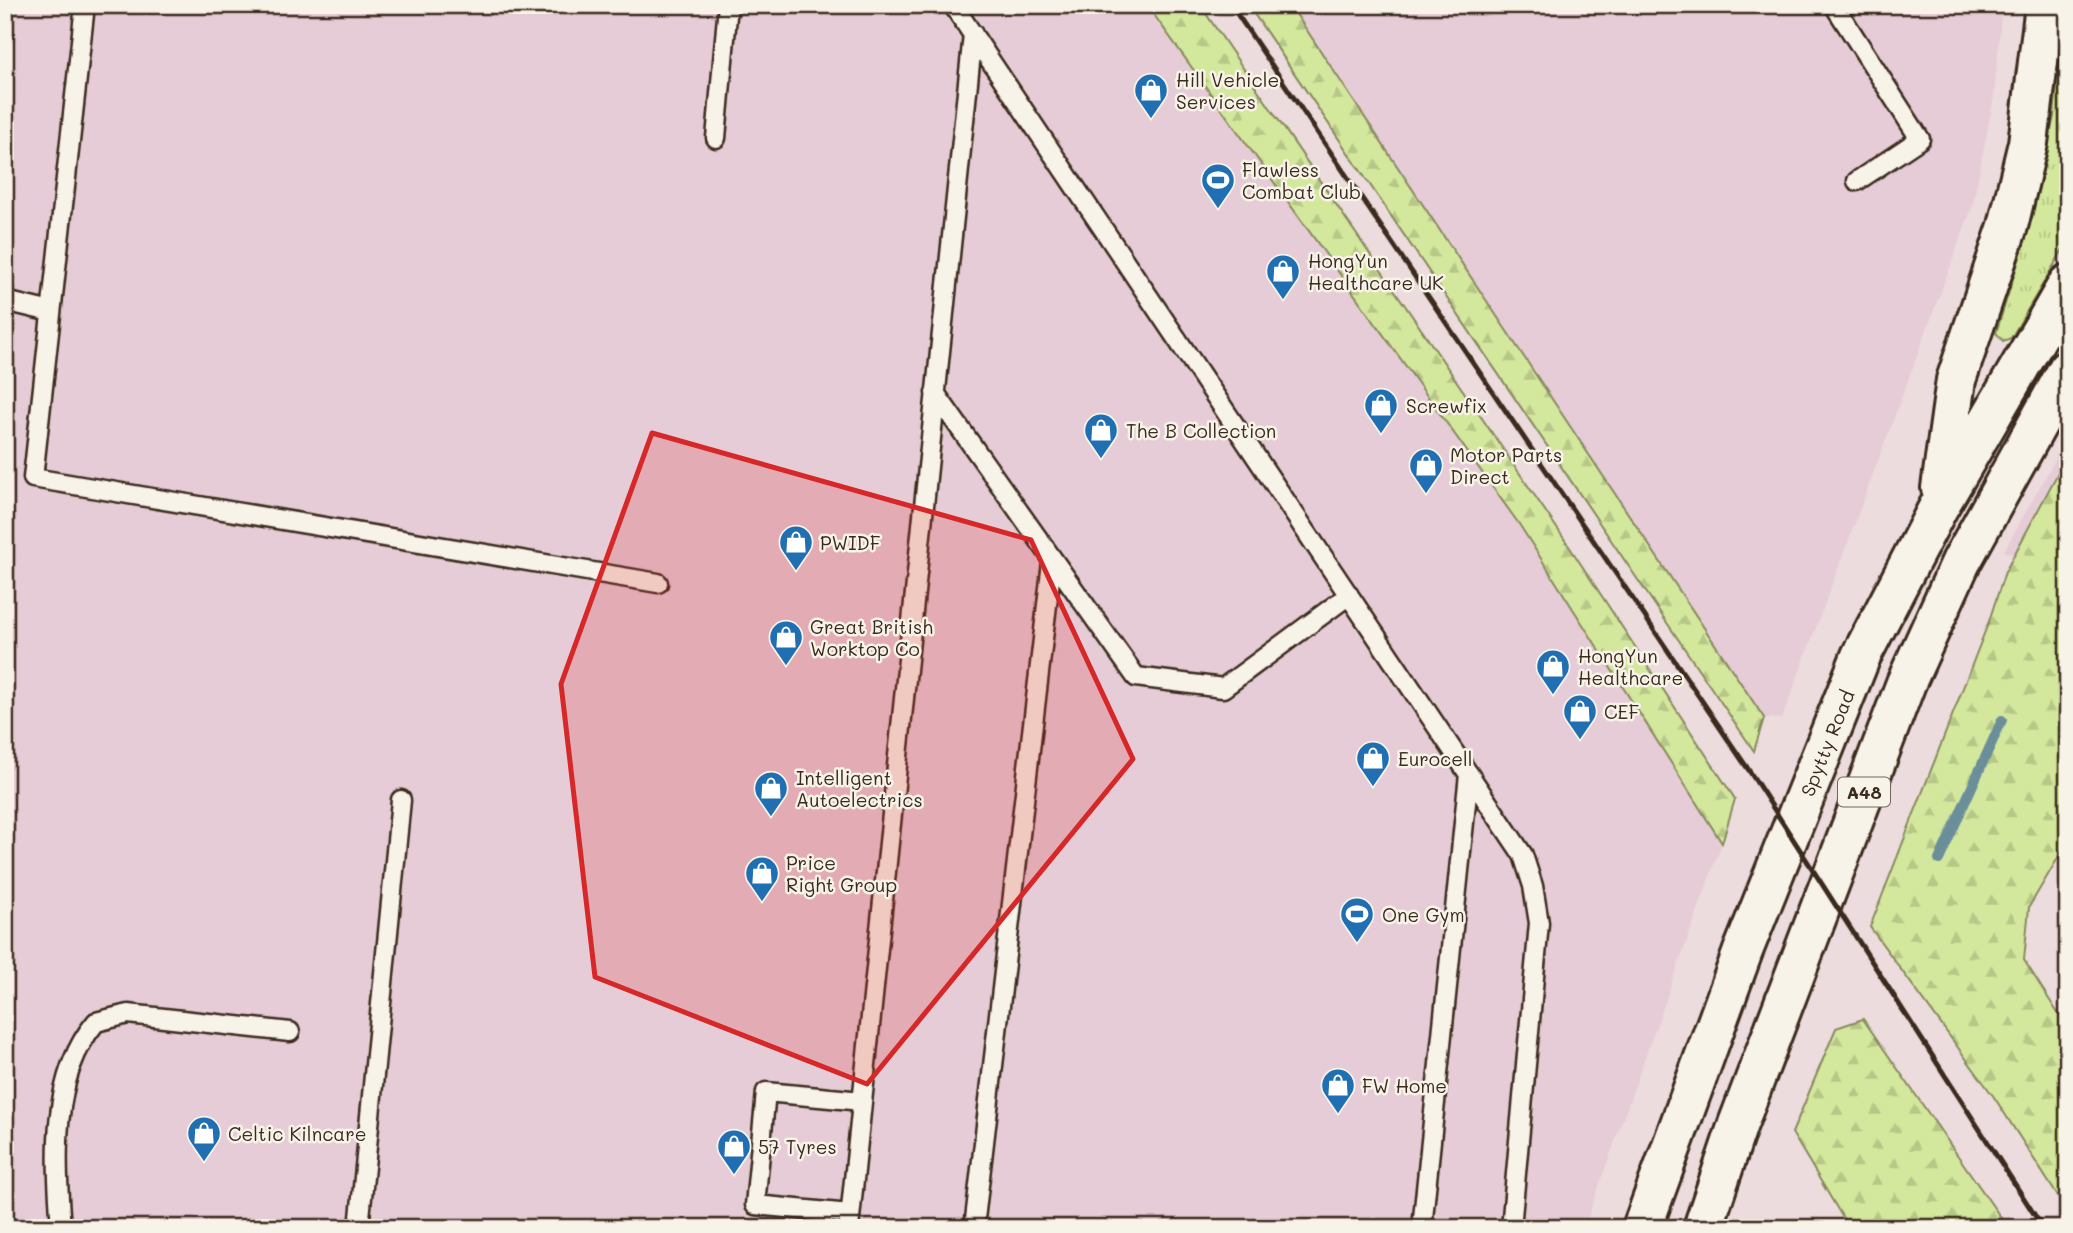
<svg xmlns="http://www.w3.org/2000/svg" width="2073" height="1233" font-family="Mali,sans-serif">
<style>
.built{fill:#e6ccd6}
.grass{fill:url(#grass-tufts);stroke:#87895e;stroke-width:2}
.forest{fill:url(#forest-firs);stroke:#87895e;stroke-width:2}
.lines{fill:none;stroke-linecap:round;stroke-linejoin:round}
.stream{stroke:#6b8e9a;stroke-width:10}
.service-casing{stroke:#3b2a1e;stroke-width:23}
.primary-casing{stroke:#3b2a1e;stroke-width:44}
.service{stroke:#f7f3e8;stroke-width:18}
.primary{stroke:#f7f3e8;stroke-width:38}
.rail{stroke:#3b2a1e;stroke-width:5}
.marked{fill:#d62828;fill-opacity:0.2;stroke:#d62828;stroke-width:5;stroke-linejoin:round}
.labels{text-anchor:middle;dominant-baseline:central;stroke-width:5;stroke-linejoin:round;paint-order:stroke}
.shield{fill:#f7f3e8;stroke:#73665b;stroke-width:2}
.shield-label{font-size:18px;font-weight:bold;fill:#3b2a1e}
.poi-label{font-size:19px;fill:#3b2a1e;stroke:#f7f3e8;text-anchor:start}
.street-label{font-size:19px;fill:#3b2a1e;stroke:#f7f3e8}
</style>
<defs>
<pattern id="grass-tufts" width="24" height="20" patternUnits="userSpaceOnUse" patternTransform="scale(1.75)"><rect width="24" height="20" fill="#d3e89d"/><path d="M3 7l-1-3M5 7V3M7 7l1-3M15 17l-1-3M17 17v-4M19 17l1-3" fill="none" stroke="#b6c787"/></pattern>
<pattern id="forest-firs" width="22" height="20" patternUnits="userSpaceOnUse" patternTransform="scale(1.75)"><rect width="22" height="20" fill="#d3e89d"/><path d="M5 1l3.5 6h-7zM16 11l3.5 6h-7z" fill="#b6c787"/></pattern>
</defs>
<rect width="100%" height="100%" fill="#eddcdd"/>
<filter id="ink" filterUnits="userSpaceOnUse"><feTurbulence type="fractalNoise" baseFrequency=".0143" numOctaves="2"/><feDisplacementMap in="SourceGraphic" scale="14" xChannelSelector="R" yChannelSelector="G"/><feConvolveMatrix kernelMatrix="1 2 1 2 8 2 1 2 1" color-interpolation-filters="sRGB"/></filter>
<g filter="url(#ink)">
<path class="built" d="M5 5H1147L1519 524 1722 843 1584 1228H5Z
M1290 5H2002L1994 97 1972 208 1782 719 1764 718Z
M2068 436V588L2004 551Z"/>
<path class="grass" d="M2065 5H2068V241L2011 338 2003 341 1996 333 2032 218 2054 116Z"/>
<path class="forest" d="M1147 5H1200L1565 540 1735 799 1722 843 1519 524Z
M1248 5H1290L1764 718 1754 751Z
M2068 454V841L2029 907 2024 960 2068 1029V1212L1994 1097 1870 927 1989 621 2005 572Z
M1863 1019 2008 1228H1849L1792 1133 1836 1028Z"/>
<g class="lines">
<path class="stream" d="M1939 860 2002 720"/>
<g class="service-casing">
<path id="service" d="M85 5 33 478 658 583
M953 5 1523 855 1533 886 1539 923 1511 1228
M1834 5 1920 139 1857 181
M716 138 728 5
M5 301 51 312
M935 393 1136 677 1223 688 1349 595
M850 1214 755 1205 766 1092 862 1101
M61 1228C56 1161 50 1076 96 1022L128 1014 290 1032
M359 1228 401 800
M849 1228 973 34
M974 1228 1052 562
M1422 1228 1469 774"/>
</g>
<g class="primary-casing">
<path id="primary" d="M1941 488 1956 380 2008 226 2028 143 2045 5
M1642 1228 1743 951 1861 656 1938 508 2068 284
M1703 1228 1738 1124 1906 683 1961 562 2068 369"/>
</g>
<use href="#service" class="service"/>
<use href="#primary" class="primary"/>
<path class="rail" d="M1231 5 1748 769 2043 1228"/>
</g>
</g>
<path class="marked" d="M652 433 1031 540 1133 759 867 1084 595 977 561 684Z"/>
<defs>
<g id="shop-pin" transform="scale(1.75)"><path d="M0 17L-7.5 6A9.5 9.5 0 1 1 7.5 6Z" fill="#1f6fb2" stroke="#f7f3e8"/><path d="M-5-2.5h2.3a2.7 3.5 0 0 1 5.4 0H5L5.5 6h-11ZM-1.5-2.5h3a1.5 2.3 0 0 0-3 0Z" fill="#fff"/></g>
<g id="stadium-pin" transform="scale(1.75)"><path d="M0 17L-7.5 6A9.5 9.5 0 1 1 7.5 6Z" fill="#1f6fb2" stroke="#f7f3e8"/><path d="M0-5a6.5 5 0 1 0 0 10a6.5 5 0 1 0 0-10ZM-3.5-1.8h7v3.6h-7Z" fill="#fff"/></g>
</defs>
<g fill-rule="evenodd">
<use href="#shop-pin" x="1151" y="90"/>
<use href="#stadium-pin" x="1218" y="180"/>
<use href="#shop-pin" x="1283" y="271"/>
<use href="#shop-pin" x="1381" y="405"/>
<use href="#shop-pin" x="1101" y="430"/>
<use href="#shop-pin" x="1426" y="465"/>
<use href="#shop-pin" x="796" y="542"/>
<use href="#shop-pin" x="786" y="637"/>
<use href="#shop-pin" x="1553" y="666"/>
<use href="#shop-pin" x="1580" y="711"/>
<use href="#shop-pin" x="1373" y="758"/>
<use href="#shop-pin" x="771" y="788"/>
<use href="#shop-pin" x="762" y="873"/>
<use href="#stadium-pin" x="1357" y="914"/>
<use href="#shop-pin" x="1338" y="1085"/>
<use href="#shop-pin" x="204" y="1133"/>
<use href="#shop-pin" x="734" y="1146"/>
</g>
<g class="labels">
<rect class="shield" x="1838" y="777.5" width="52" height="29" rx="5"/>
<g class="shield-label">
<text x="1864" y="792">A48</text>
</g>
<g class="poi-label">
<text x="1176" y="79">Hill Vehicle<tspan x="1176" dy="22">Services</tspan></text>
<text x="1242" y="169">Flawless<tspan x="1242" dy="22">Combat Club</tspan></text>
<text x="1308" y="260">HongYun<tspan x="1308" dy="22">Healthcare UK</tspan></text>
<text x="1406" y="405">Screwfix</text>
<text x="1126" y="430">The B Collection</text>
<text x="1450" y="454">Motor Parts<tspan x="1450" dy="22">Direct</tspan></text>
<text x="820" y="542">PWIDF</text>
<text x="810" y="626">Great British<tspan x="810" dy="22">Worktop Co</tspan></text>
<text x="1578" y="655">HongYun<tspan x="1578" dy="22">Healthcare</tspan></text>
<text x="1604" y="711">CEF</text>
<text x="1398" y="758">Eurocell</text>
<text x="796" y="777">Intelligent<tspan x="796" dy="22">Autoelectrics</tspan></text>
<text x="786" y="862">Price<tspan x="786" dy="22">Right Group</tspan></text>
<text x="1382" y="914">One Gym</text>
<text x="1362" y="1085">FW Home</text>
<text x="228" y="1133">Celtic Kilncare</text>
<text x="758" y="1146">57 Tyres</text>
</g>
<g class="street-label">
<text transform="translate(1827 743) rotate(-68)">Spytty Road</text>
</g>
</g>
<rect width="2073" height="1233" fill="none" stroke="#f7f3e8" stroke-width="28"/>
<rect x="14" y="14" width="2045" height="1205" fill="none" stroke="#3b2a1e" stroke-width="2.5" filter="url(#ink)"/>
</svg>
